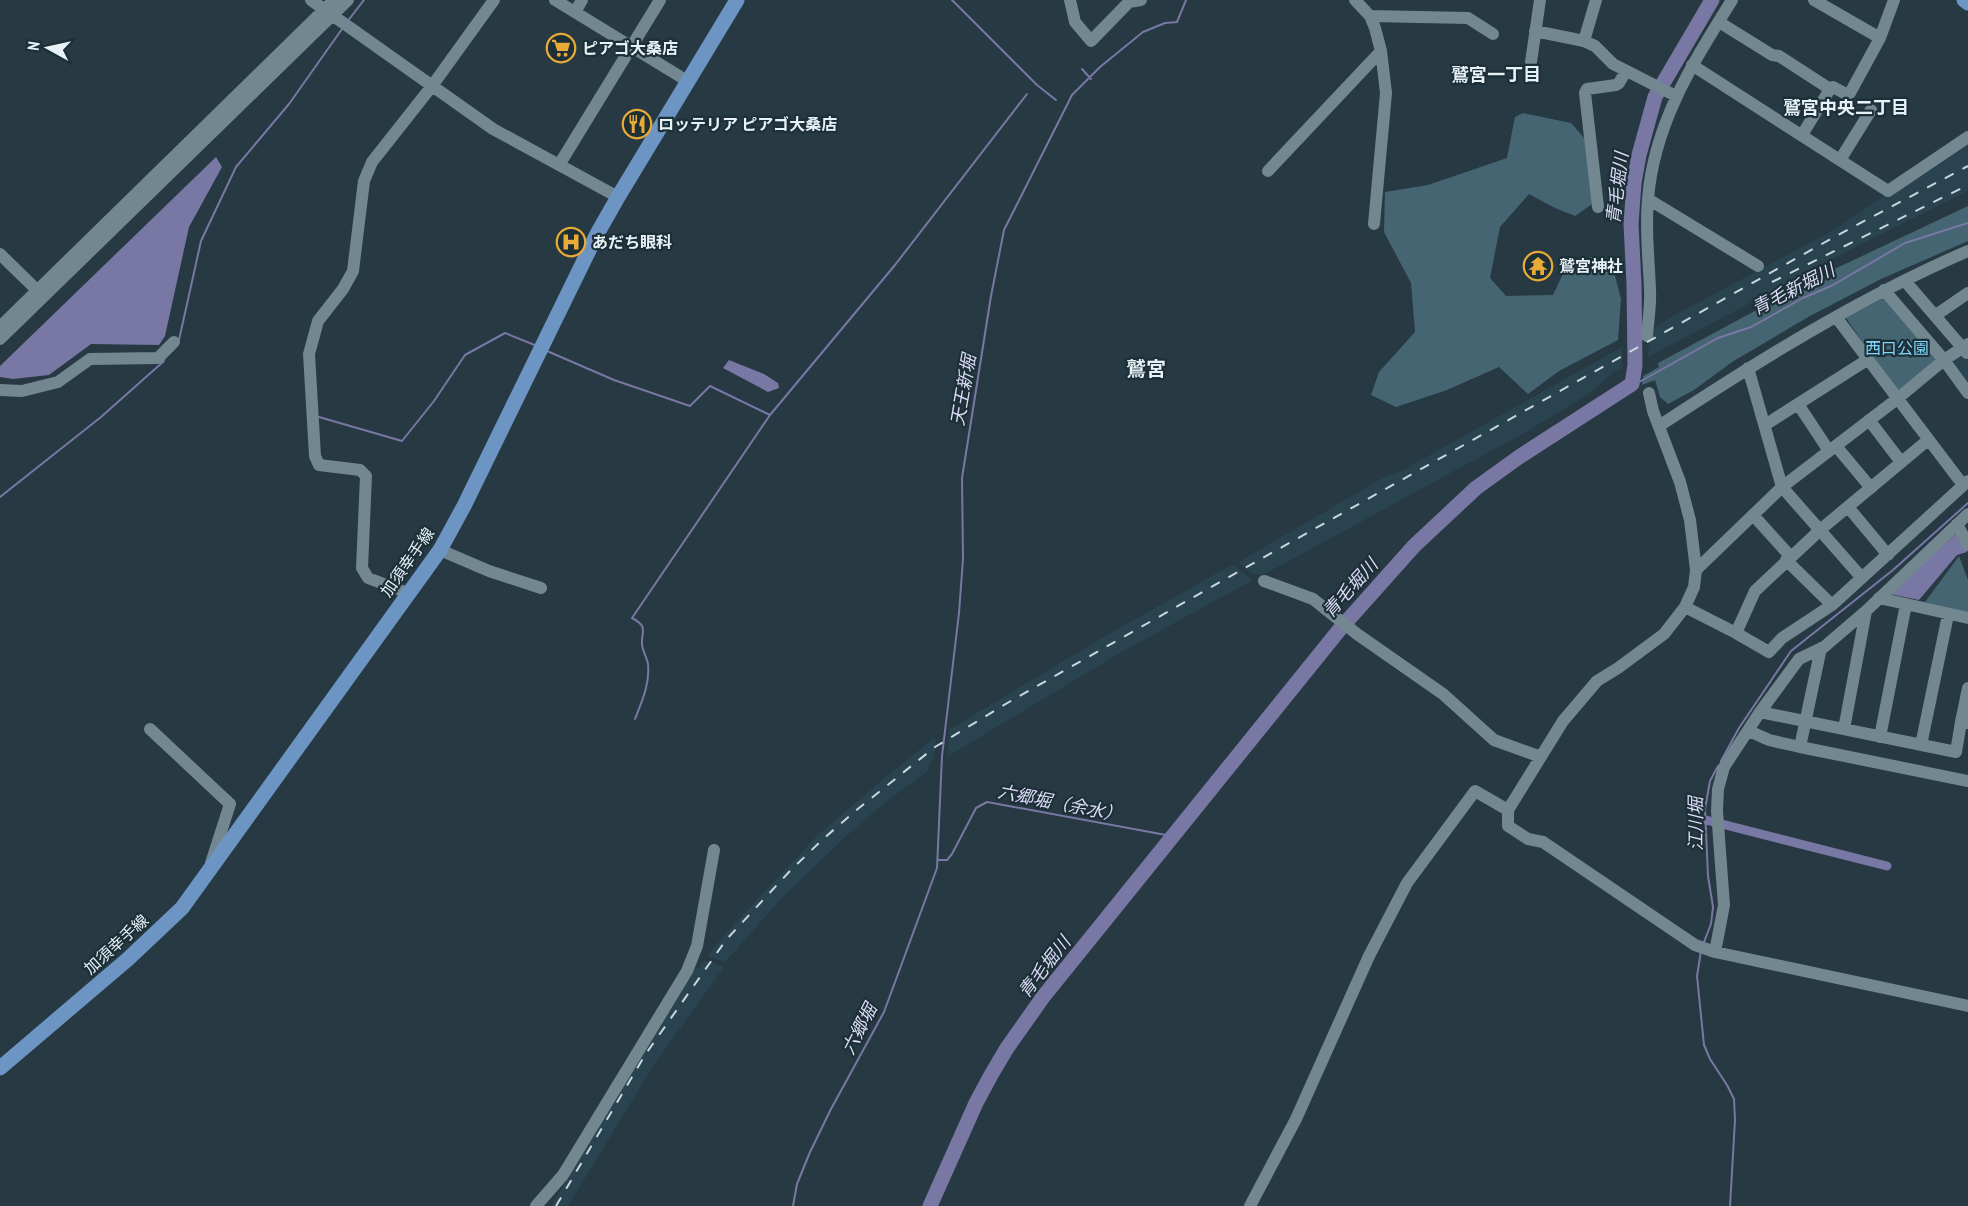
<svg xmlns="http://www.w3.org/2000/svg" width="1968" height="1206" font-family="'PT Sans Narrow','Noto Sans JP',sans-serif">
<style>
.built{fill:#294450}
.green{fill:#466573}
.water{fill:#7977a4}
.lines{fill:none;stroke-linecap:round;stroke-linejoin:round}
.stream{stroke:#7977a4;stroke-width:2}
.canal{stroke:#7977a4;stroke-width:9}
.river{stroke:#7977a4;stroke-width:15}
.minor{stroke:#728790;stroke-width:12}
.major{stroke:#6d95c4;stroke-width:15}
.rail{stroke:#cad6dc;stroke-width:2;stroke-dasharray:10 10;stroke-linecap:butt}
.labels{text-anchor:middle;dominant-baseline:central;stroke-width:4.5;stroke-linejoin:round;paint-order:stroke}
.poi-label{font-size:16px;font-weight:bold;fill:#e6f2f7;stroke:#1d2f37;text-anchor:start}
.park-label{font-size:16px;fill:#7ed6fa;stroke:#1d2f37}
.street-label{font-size:16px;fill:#e6f2f7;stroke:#1d2f37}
.neighbourhood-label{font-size:18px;font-weight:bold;fill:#e6f2f7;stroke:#1d2f37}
.water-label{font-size:18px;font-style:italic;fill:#dcdcf9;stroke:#1d2f37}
.quarter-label{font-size:20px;font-weight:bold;fill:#e6f2f7;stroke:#1d2f37}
</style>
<rect width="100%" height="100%" fill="#273942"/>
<path class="built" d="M1968 140V191L1871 239 1648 357 1649 338 1653 329 1673 316 1830 232Z
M1622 347V369L1617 370 1587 395 1528 431 1263 575 1252 574 1239 562 1386 476 1408 469 1412 465Z
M1962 354 1968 362V384L1953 361Z
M1234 566 1253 580 1120 653 947 757 950 729 1114 631 1228 567Z
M932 740H936L934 758 930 764 929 770 883 804 843 839 783 897 725 962 707 956 737 921 818 835 888 775Z
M704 960 723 967 722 970 655 1063 568 1206H551L693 968 698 969Z"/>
<path class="green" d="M1523 113 1571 123 1593 148 1601 198 1575 216 1555 208 1529 194 1500 227 1490 278 1506 296 1553 295 1568 263 1592 257 1613 268 1621 299 1618 340 1559 371 1528 394 1499 367 1447 390 1396 407 1371 395 1379 372 1415 332 1411 283 1384 232 1385 192 1428 185 1507 158 1515 117Z
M1968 206V241L1881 279 1810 316 1732 362 1694 390 1668 404 1660 397 1655 380 1642 385 1643 376 1659 367 1658 363 1824 274Z
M1882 299 1888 301 1940 358 1899 390 1894 388 1846 318Z
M1959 556 1968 580V612L1925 602Z"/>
<path class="water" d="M216 157 222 167 189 227 165 336 159 345 91 344 49 375 13 379 0 377V366Z
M729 360 764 374 778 383 779 388 768 392 723 368Z
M1957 533 1967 552 1957 555 1919 600 1890 594Z"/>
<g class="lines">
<path class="stream" d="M952 0 1037 85 1056 100
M347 22 364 0
M1082 69 1091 79
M179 340 201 241 236 167 289 104 342 29
M547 351 614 380 690 406 710 386 770 415 895 265 1027 94
M1632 384 1641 381 1718 338 1751 327 1803 298 1833 285 1905 243 1968 223
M319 417 402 441 434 401 465 355 505 333 537 346
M0 497 101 417 164 361
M635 719C642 701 650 684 648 664 647 658 643 652 642 645 641 631 649 627 632 618L770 415
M1721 761 1739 728 1791 651 1893 570 1968 503
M938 860H947L952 854 976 808 987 802 1166 835 1172 839
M1704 942 1711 924 1713 907 1708 876 1705 809 1710 781 1718 766
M1701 951 1697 976 1704 1045 1710 1059 1727 1085 1734 1099 1735 1120 1730 1206
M793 1206 797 1184 810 1152 831 1109 884 1012 937 868 942 756 959 613 963 559 962 478 991 296 1004 230 1072 95 1100 67 1143 32 1165 23 1177 22 1186 0"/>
<path class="canal" d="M1706 820 1887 866"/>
<path class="river" d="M930 1206 976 1103 991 1075 1007 1048 1043 997 1340 629 1414 546 1476 488 1519 457 1632 384 1635 365 1634 284 1631 224 1634 183 1639 155 1655 97 1712 0"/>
<path class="minor" d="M311 0 493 129 618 197
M555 0 689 82
M1070 0 1075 22 1091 41 1129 2 1141 0
M1355 0 1370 16 1375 28 1381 51 1386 93 1374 224
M1814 0 1880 38
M575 12 582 0
M1370 16 1468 18 1493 34
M1719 22 1772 55 1779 56 1830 89
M1535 31 1584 41 1595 46 1613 64 1676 96
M1584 41 1596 0
M1531 62 1540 0
M1692 65 1888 191 1968 137
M1802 135 1830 89 1833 87 1846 94 1850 93 1880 38 1894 0
M1840 160 1871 110
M559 165 660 0
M1268 171 1381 51
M1648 199 1758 266
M1598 207 1585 93 1587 89 1616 85 1619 83 1626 71
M0 254 42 295
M1905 281 1967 353
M1884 290 1944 360 1968 393
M1936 315 1968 293
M1836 317 1963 485
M0 327 334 0
M1647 336C1648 321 1651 305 1650 290 1649 260 1645 230 1648 199 1654 123 1693 63 1732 0
M0 339 348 0
M1748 368 1782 487 1862 578
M0 390 22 391 58 382 90 359 158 358 174 342
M1649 393 1653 411 1680 482 1690 520 1696 570 1694 587 1685 607 1664 634 1618 668 1597 681 1563 721 1508 810V826L1528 839 1543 842 1695 945 1715 952 1968 1006
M1798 404 1829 451
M1869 420 1901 462
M1765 425 1867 360
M1659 426C1758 361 1859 298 1968 251
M1836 446 1871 488
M1848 507 1888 555
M1753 515 1790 556
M1957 524 1968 545
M440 550 489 571 541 588
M1786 560 1832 605
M1696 570 1782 487 1897 399 1944 360 1968 344
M1264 581 1313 599 1357 634 1443 694 1494 740 1541 757
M408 593 368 578 362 568 366 476 360 470 319 465 315 456 309 354 318 321 343 289 353 271 364 181 372 162 432 86 494 0
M1879 598 1968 618
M1685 607 1736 633 1769 652 1782 638 1832 605 1968 481
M1736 633 1755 591 1820 530 1928 440
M1760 712 1956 752 1961 722 1968 723
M1961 722 1968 688
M150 729 230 804 211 863
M1844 729 1866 611
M1749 731 1769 740 1800 747 1968 781
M1880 737 1906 604
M1921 745 1948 615
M1800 747 1821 648
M1715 952 1724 905 1717 811 1718 789 1724 767 1760 712 1799 659 1824 647 1866 611 1968 514
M536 1206 563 1175 687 971 697 946 714 850
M1250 1206 1296 1119 1369 956 1407 883 1475 791 1508 810"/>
<path class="major" d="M1964 0 1968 3
M0 1068 128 959 182 908 440 550 464 506 597 234 618 197 737 0"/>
<path class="rail" d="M1772 282 1968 185
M556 1206 645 1055 726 940 789 872 823 839 859 808 935 747 1009 702 1243 569 1836 236 1968 166"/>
</g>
<defs>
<g id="supermarket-ring" transform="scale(1.5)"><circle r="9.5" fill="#1d2f37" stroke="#e8ab37" stroke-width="1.5"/><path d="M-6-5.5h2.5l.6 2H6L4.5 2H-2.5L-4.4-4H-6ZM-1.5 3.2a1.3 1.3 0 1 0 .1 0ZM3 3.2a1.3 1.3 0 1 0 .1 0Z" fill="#e8ab37"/></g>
<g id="restaurant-ring" transform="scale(1.5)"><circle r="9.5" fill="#1d2f37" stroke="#e8ab37" stroke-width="1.5"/><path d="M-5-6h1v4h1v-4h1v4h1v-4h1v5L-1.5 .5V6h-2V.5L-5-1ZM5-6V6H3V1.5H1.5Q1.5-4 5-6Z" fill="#e8ab37"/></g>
<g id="hospital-ring" transform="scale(1.5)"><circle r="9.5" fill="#1d2f37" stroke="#e8ab37" stroke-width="1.5"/><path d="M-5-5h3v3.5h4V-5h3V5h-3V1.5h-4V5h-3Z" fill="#e8ab37"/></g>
<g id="temple-ring" transform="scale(1.5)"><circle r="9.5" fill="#1d2f37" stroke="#e8ab37" stroke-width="1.5"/><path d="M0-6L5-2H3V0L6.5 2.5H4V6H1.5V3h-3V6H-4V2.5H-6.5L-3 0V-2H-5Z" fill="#e8ab37"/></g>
</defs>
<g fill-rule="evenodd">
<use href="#supermarket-ring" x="561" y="48"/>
<use href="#restaurant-ring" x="637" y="124"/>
<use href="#hospital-ring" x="571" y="242"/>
<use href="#temple-ring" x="1538" y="266"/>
</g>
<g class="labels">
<g class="poi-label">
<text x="582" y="48">ピアゴ大桑店</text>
<text x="658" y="124">ロッテリア ピアゴ大桑店</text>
<text x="592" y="242">あだち眼科</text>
<text x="1559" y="266">鷲宮神社</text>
</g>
<g class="park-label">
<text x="1897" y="348">西口公園</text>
</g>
<g class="street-label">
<text transform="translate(407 562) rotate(-55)">加須幸手線</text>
<text transform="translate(116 944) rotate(-42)">加須幸手線</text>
</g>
<g class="neighbourhood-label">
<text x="1496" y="74">鷲宮一丁目</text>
<text x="1846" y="107">鷲宮中央二丁目</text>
</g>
<g class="water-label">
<text transform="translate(1617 188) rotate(-83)">青毛堀川</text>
<text transform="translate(1793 289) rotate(-27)">青毛新堀川</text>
<text transform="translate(963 390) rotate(-80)">天王新堀</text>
<text transform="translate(1350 588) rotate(-48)">青毛堀川</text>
<text transform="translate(1060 803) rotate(11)">六郷堀（余水）</text>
<text transform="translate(1695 824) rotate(-90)">江川堀</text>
<text transform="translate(1044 967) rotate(-52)">青毛堀川</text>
<text transform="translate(859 1029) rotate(-63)">六郷堀</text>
</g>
<g class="quarter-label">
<text x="1146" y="369">鷲宮</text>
</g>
</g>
<g transform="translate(48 48) rotate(278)" stroke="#1d2f37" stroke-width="4.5" paint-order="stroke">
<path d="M0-4.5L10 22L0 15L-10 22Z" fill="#e6f2f7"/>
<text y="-9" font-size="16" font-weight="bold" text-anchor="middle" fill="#e6f2f7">N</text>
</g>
</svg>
